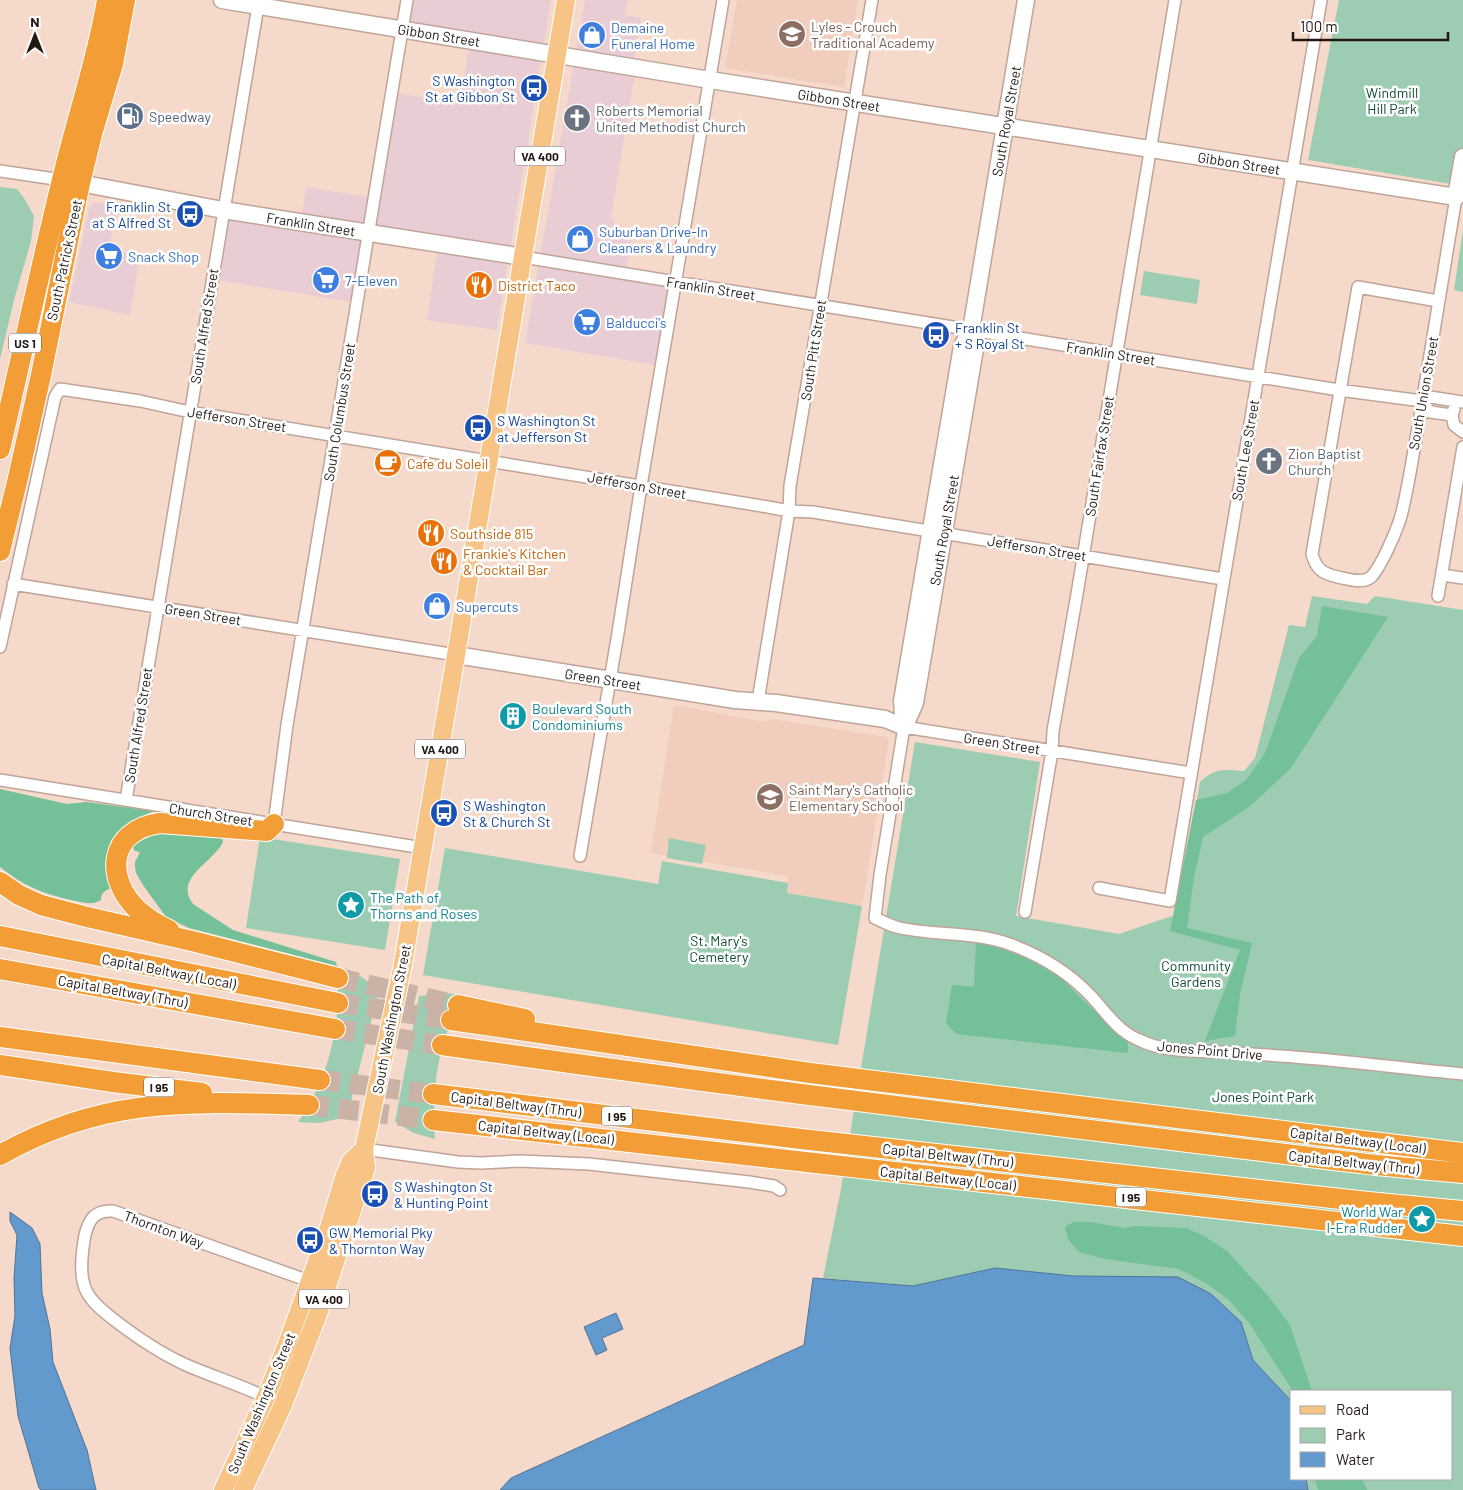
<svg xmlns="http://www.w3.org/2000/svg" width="1463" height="1490" font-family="Barlow,sans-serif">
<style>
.commercial{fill:#e8ced4}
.built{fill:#f0cdbc}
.green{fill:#9cccb2}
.forest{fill:#73c099}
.water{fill:#639acd;stroke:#4f7395}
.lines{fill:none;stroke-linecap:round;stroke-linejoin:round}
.highway-tunnel{stroke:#cbb2a6;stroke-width:20;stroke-dasharray:20 10;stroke-linecap:butt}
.street-casing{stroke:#bfa498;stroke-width:14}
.secondary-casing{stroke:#bfa498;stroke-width:19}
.primary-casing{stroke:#fff;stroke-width:20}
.highway-casing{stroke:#fff;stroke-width:22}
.street{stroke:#fff;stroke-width:11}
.secondary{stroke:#fff;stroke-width:16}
.primary{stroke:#f7c486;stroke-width:18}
.highway{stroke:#f29d35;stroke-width:20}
.labels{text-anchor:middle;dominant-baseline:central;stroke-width:5;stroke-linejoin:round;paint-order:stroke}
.shield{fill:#fff;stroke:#645d5a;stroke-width:1}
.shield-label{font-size:12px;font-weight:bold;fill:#211813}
.education-label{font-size:14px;fill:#785e54;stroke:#fff;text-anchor:start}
.shop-label{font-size:14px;fill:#366cbe;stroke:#fff;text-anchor:start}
.street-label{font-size:14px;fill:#211813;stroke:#fff}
.transit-label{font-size:14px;fill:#164399;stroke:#fff;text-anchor:start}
.park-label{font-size:14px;fill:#0f4c33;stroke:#fff}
.worship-label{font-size:14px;fill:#5b616d;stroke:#fff;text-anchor:start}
.service-label{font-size:14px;fill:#4e5e75;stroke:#fff;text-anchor:start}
.food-label{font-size:14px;fill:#c56008;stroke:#fff;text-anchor:start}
.culture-label{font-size:14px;fill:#0d838f;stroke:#fff;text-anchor:start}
</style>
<rect width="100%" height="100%" fill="#f5d9cb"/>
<path class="commercial" d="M406 0H551L497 330 427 320 438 243 368 232 356 303 211 279 223 209 301 221 306 187 374 198 391 92 460 103 470 39 402 28Z
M585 0H627L625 15 641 18 633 66 636 67 611 218 615 219 613 232 632 235 626 273 676 281 661 366 525 343Z
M93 202 117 206 109 249 140 256 130 315 69 302 89 209Z"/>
<path class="built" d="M737 0H858L844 87 725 68Z
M674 705 766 722 772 719 887 737 889 741 862 906 787 893 788 876 651 853Z"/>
<path class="green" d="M1339 0H1463V186L1308 160Z
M0 187 17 189 24 198 34 216 31 241 14 300 0 359Z
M1463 230V292L1454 290Z
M1144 271 1200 280 1197 304 1140 295Z
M1312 596 1367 604 1375 596 1463 610V1490H1308L1306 1479H1452V1391H1292V1402L1253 1360 1241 1322 1073 1276 995 1268 913 1286 823 1278 841 1189 915 742 1040 762 1016 916 1119 934 1178 914 1200 782C1216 767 1224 770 1244 771L1255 758 1289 625 1305 627Z
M260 837 400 859 385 950 246 928Z
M669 838 706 845 702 864 667 858Z
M445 848 658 884 662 861 788 883 787 893 862 906 838 1045 423 975Z
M337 966 356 973 379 990 347 1117 319 1123 298 1122C330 1078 342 1020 337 966Z
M444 993 464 995C438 1042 431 1086 435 1139L414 1133 395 1122 419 996Z"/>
<path class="forest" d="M1322 606 1388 617 1291 768 1249 807 1203 837 1194 877 1187 928 1252 943 1240 994 1235 1036 1205 1041 1240 950 1170 931 1196 800 1227 793 1246 780 1265 753 1299 658 1317 636Z
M0 789 67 804 86 802 154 811 145 815 137 821 111 888C105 891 101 892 101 900 91 906 81 902 71 900 43 894 22 885 0 867Z
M165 831 222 837 223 842C214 862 173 878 193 904L233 930 336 962 337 966 189 928 166 917 143 885 136 873 135 867V862L140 852 135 851 132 846 134 838Z
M976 943 990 945 1028 958 1059 976 1086 1003 1128 1040V1053L956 1034 946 1023 952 985 974 987Z
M1073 1222H1090L1125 1228 1134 1226 1186 1228 1204 1236 1227 1251 1269 1297 1290 1325 1312 1391H1293L1249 1323 1228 1299 1207 1284 1179 1269 1105 1259 1079 1252 1068 1239 1065 1227Z
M1315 1479H1362L1367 1490H1318Z"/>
<path class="water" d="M10 1212 32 1228 40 1244 42 1293 50 1329 53 1362 87 1450 96 1490H41L39 1488 18 1416 10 1348 15 1316 14 1278 17 1235 10 1221Z
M995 1268 1073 1276 1178 1277 1211 1294 1241 1322 1253 1360 1292 1402V1479H1306L1308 1490H500L511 1478 804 1345 813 1278 913 1286Z
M616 1313 623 1329 602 1338 607 1350 596 1355 584 1327Z"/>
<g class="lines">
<path class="highway-tunnel" d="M338 978 458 1005
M338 1003 451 1020
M335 1029 442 1045
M320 1080 433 1094
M309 1105 433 1120"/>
<g class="street-casing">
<path id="street" d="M0 171 62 180
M523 257 1339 390 1422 401
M1438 301 1358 287 1312 554C1316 569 1323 574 1338 577 1348 579 1363 584 1371 577 1381 567 1397 530 1401 516 1409 485 1413 453 1419 422 1432 347 1443 272 1456 197
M1454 409 1452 415 1454 425 1463 432
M1452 415 1430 412 1422 401 1430 397 1463 402
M1442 575 1463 578
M13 584 456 655
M1438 596 1463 447
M0 647 55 397 60 389 140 401 190 412 768 507 789 511 813 512 1223 579
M758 701 789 511 790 486 872 0
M1191 773 904 727 880 875 875 918C883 922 891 926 900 928 937 936 975 931 1012 945 1041 956 1068 972 1090 995 1105 1011 1117 1030 1137 1039 1162 1052 1191 1051 1218 1052 1243 1053 1268 1055 1294 1057 1350 1061 1406 1069 1463 1074
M0 780 423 848
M126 800 259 0
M274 824 287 725 407 0
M580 856 618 633 641 486 723 0
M1099 888 1170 901 1321 0
M1025 912 1052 751 1053 731 1077 594 1175 0
M364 1149 458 1162 481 1163 520 1161 589 1164 749 1182 774 1186 780 1190
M272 1400C244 1386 213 1377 184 1364 158 1352 135 1336 113 1319 102 1310 90 1301 85 1288 79 1272 82 1251 85 1235 89 1219 95 1210 113 1211L309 1281"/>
</g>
<g class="secondary-casing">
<path id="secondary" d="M222 0 710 80 1456 197 1463 157
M69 181 223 210 523 257
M456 655 735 700 776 703 885 719 904 727
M905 725 915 703 975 349 971 330
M904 727 902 701 962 346 971 330 1026 0"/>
</g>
<g class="primary-casing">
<path id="primary" d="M223 1490 266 1397 287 1344 326 1237 345 1175 351 1161 364 1149
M243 1490 283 1405 318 1314 366 1168 364 1149 402 969 456 655 566 0"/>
</g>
<g class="highway-casing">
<path id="highway" d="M0 449C21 359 40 269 62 180 76 120 97 61 107 0
M0 551 18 478 41 375 80 183 92 134 113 64 125 0
M0 882 19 895 41 905 83 916 196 942 338 978
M169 930C158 925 148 919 139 911 104 879 108 830 160 823L267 831 274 824
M0 936 338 1003
M0 969 335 1029
M458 1005 525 1019
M451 1020 810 1073 1463 1153
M0 1037 320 1080
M442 1045C753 1090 1065 1127 1376 1165L1463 1173
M0 1065 113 1082 202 1093
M433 1094 801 1139 1368 1202 1463 1211
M433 1120 1463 1236
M0 1155C105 1095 193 1102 309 1105"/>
</g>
<use href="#street" class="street"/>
<use href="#secondary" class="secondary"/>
<use href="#primary" class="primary"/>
<use href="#highway" class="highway"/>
</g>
<defs>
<g id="school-disc" transform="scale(1.4375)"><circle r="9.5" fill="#8d6e63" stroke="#fff"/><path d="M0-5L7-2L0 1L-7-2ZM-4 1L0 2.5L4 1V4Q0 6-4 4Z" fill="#fff"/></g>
<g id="shop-disc" transform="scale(1.4375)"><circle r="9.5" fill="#3f7fe0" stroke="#fff"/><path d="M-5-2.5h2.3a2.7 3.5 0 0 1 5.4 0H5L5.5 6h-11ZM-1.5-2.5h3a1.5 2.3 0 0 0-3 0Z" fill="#fff"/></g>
<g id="bus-disc" transform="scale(1.4375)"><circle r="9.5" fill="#1a4fb4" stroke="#fff"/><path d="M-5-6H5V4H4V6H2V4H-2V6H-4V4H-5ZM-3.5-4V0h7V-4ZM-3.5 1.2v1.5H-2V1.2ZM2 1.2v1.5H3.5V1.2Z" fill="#fff"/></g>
<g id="fuel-disc" transform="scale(1.4375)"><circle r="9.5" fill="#5c6f8a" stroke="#fff"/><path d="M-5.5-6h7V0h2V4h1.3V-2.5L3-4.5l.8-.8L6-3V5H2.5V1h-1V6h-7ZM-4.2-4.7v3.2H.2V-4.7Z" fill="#fff"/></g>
<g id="church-disc" transform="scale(1.4375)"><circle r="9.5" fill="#6b7280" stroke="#fff"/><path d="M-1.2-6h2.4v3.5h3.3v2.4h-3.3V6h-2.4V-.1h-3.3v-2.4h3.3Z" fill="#fff"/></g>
<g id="supermarket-disc" transform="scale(1.4375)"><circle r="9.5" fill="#3f7fe0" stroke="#fff"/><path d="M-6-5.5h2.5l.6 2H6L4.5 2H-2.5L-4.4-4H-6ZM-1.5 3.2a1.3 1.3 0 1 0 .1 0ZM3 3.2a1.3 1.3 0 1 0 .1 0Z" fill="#fff"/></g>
<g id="restaurant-disc" transform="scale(1.4375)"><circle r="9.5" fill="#e8710a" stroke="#fff"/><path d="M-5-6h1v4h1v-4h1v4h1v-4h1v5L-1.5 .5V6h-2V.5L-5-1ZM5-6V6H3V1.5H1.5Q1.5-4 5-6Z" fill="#fff"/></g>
<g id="cafe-disc" transform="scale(1.4375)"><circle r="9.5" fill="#e8710a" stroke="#fff"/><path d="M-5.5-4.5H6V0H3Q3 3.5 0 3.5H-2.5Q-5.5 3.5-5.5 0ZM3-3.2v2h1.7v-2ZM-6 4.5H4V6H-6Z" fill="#fff"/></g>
<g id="building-disc" transform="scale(1.4375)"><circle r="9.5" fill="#0f9aa8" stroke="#fff"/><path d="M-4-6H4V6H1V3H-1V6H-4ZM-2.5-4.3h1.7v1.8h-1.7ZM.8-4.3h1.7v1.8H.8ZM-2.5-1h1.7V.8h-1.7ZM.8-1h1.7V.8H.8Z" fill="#fff"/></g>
<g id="sight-disc" transform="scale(1.4375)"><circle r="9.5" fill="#0f9aa8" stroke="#fff"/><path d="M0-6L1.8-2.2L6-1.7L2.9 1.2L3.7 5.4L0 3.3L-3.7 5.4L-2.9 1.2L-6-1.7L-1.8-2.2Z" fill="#fff"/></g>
</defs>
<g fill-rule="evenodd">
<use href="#school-disc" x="792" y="34"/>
<use href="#shop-disc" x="592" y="35"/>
<use href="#bus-disc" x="534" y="88"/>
<use href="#fuel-disc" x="130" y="116"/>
<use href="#church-disc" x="577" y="118"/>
<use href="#bus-disc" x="190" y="214"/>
<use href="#shop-disc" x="580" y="239"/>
<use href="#supermarket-disc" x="109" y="256"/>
<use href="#supermarket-disc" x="326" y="280"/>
<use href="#restaurant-disc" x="479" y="285"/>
<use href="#supermarket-disc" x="587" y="322"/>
<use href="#bus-disc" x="936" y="335"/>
<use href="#bus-disc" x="478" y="428"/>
<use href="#church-disc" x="1269" y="461"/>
<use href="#cafe-disc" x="388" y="463"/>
<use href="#restaurant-disc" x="431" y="533"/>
<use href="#restaurant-disc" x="444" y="561"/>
<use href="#shop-disc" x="437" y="606"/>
<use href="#building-disc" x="513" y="716"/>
<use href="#school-disc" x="770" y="797"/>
<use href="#bus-disc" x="444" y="813"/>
<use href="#sight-disc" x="351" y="905"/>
<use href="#bus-disc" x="375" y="1194"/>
<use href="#sight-disc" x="1422" y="1219"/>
<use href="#bus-disc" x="310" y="1240"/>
</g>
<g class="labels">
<g class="shield">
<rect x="515" y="146.5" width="50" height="19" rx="4"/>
<rect x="9" y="333.5" width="32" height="19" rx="4"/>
<rect x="415" y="739.5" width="50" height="19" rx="4"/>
<rect x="144" y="1077.5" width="30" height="19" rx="4"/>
<rect x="602" y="1106.5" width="30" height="19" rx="4"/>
<rect x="1116" y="1187.5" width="30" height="19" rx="4"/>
<rect x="299" y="1289.5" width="50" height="19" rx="4"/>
</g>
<g class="shield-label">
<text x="540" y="156">VA 400</text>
<text x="25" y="343">US 1</text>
<text x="440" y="749">VA 400</text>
<text x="159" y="1087">I 95</text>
<text x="617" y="1116">I 95</text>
<text x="1131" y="1197">I 95</text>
<text x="324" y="1299">VA 400</text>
</g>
<g class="education-label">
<text x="811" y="26">Lyles - Crouch<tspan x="811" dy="16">Traditional Academy</tspan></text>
<text x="789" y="789">Saint Mary's Catholic<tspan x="789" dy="16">Elementary School</tspan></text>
</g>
<g class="shop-label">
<text x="611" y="27">Demaine<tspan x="611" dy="16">Funeral Home</tspan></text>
<text x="599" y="231">Suburban Drive-In<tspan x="599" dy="16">Cleaners &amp; Laundry</tspan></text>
<text x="128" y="256">Snack Shop</text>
<text x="345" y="280">7-Eleven</text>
<text x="606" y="322">Balducci's</text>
<text x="456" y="606">Supercuts</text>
</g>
<g class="street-label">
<text transform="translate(439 35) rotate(9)">Gibbon Street</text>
<text transform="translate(839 100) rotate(9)">Gibbon Street</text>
<text transform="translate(1006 121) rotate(-80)">South Royal Street</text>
<text transform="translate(1239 163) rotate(9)">Gibbon Street</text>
<text transform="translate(311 224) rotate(9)">Franklin Street</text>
<text transform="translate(64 260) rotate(-78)">South Patrick Street</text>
<text transform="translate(711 288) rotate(9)">Franklin Street</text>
<text transform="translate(204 326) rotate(-81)">South Alfred Street</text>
<text transform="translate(813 350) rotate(-81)">South Pitt Street</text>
<text transform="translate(1111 353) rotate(9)">Franklin Street</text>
<text transform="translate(1423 393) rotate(-80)">South Union Street</text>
<text transform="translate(339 412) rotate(-81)">South Columbus Street</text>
<text transform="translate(237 419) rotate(9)">Jefferson Street</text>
<text transform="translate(1245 450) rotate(-80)">South Lee Street</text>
<text transform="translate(1099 456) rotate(-81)">South Fairfax Street</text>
<text transform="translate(637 485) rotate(10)">Jefferson Street</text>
<text transform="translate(944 530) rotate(-80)">South Royal Street</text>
<text transform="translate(1037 548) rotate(9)">Jefferson Street</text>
<text transform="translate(203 614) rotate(9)">Green Street</text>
<text transform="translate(603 679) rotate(9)">Green Street</text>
<text transform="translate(138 725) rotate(-81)">South Alfred Street</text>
<text transform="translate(1002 743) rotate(9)">Green Street</text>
<text transform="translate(211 814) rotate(9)">Church Street</text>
<text transform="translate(169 971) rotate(11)">Capital Beltway (Local)</text>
<text transform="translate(123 991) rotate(10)">Capital Beltway (Thru)</text>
<text transform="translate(391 1019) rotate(-79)">South Washington Street</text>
<text transform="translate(1210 1050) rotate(5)">Jones Point Drive</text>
<text transform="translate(516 1104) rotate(7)">Capital Beltway (Thru)</text>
<text transform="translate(546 1132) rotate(6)">Capital Beltway (Local)</text>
<text transform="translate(1358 1140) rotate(7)">Capital Beltway (Local)</text>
<text transform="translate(948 1155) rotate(6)">Capital Beltway (Thru)</text>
<text transform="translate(1354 1162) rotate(6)">Capital Beltway (Thru)</text>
<text transform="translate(948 1178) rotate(6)">Capital Beltway (Local)</text>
<text transform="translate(164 1229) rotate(20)">Thornton Way</text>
<text transform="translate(261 1403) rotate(-67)">South Washington Street</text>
</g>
<g class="transit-label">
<text x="515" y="80" text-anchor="end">S Washington<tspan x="515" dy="16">St at Gibbon St</tspan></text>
<text x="171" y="206" text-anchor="end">Franklin St<tspan x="171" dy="16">at S Alfred St</tspan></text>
<text x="955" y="327">Franklin St<tspan x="955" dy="16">+ S Royal St</tspan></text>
<text x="497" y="420">S Washington St<tspan x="497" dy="16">at Jefferson St</tspan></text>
<text x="463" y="805">S Washington<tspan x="463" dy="16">St &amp; Church St</tspan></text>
<text x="394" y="1186">S Washington St<tspan x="394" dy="16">&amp; Hunting Point</tspan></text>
<text x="329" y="1232">GW Memorial Pky<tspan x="329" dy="16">&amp; Thornton Way</tspan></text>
</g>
<g class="park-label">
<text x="1392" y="92">Windmill<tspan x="1392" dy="16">Hill Park</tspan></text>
<text x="719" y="940">St. Mary's<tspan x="719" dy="16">Cemetery</tspan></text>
<text x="1196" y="965">Community<tspan x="1196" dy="16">Gardens</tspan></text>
<text x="1263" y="1096">Jones Point Park</text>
</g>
<g class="worship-label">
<text x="596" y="110">Roberts Memorial<tspan x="596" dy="16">United Methodist Church</tspan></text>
<text x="1288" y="453">Zion Baptist<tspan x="1288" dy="16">Church</tspan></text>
</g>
<g class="service-label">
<text x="149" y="116">Speedway</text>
</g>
<g class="food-label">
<text x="498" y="285">District Taco</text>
<text x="407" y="463">Cafe du Soleil</text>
<text x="450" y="533">Southside 815</text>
<text x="463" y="553">Frankie's Kitchen<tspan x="463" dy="16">&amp; Cocktail Bar</tspan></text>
</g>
<g class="culture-label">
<text x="532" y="708">Boulevard South<tspan x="532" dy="16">Condominiums</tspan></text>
<text x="370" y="897">The Path of<tspan x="370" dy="16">Thorns and Roses</tspan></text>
<text x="1403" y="1211" text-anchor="end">World War<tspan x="1403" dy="16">I-Era Rudder</tspan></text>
</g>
</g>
<rect x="1290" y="1390" width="162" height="90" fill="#ffffff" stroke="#a6a3a1"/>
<rect x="1300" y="1406" width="25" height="8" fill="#f7c486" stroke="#a6a3a1"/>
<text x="1336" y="1415" font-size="15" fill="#211813">Road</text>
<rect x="1300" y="1428" width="25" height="15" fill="#9cccb2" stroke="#a6a3a1"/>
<text x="1336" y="1440" font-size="15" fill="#211813">Park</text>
<rect x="1300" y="1452" width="25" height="15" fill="#639acd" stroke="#a6a3a1"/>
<text x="1336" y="1465" font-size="15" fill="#211813">Water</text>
<g transform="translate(35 35)" stroke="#ffffff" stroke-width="4" paint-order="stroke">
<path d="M0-4L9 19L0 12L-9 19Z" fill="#211813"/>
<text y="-8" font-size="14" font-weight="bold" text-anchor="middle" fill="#211813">N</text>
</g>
<path d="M1293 32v8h155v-8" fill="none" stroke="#211813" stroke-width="2.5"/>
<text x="1300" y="32" font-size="15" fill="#211813" stroke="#ffffff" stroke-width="4" paint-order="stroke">100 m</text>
</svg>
